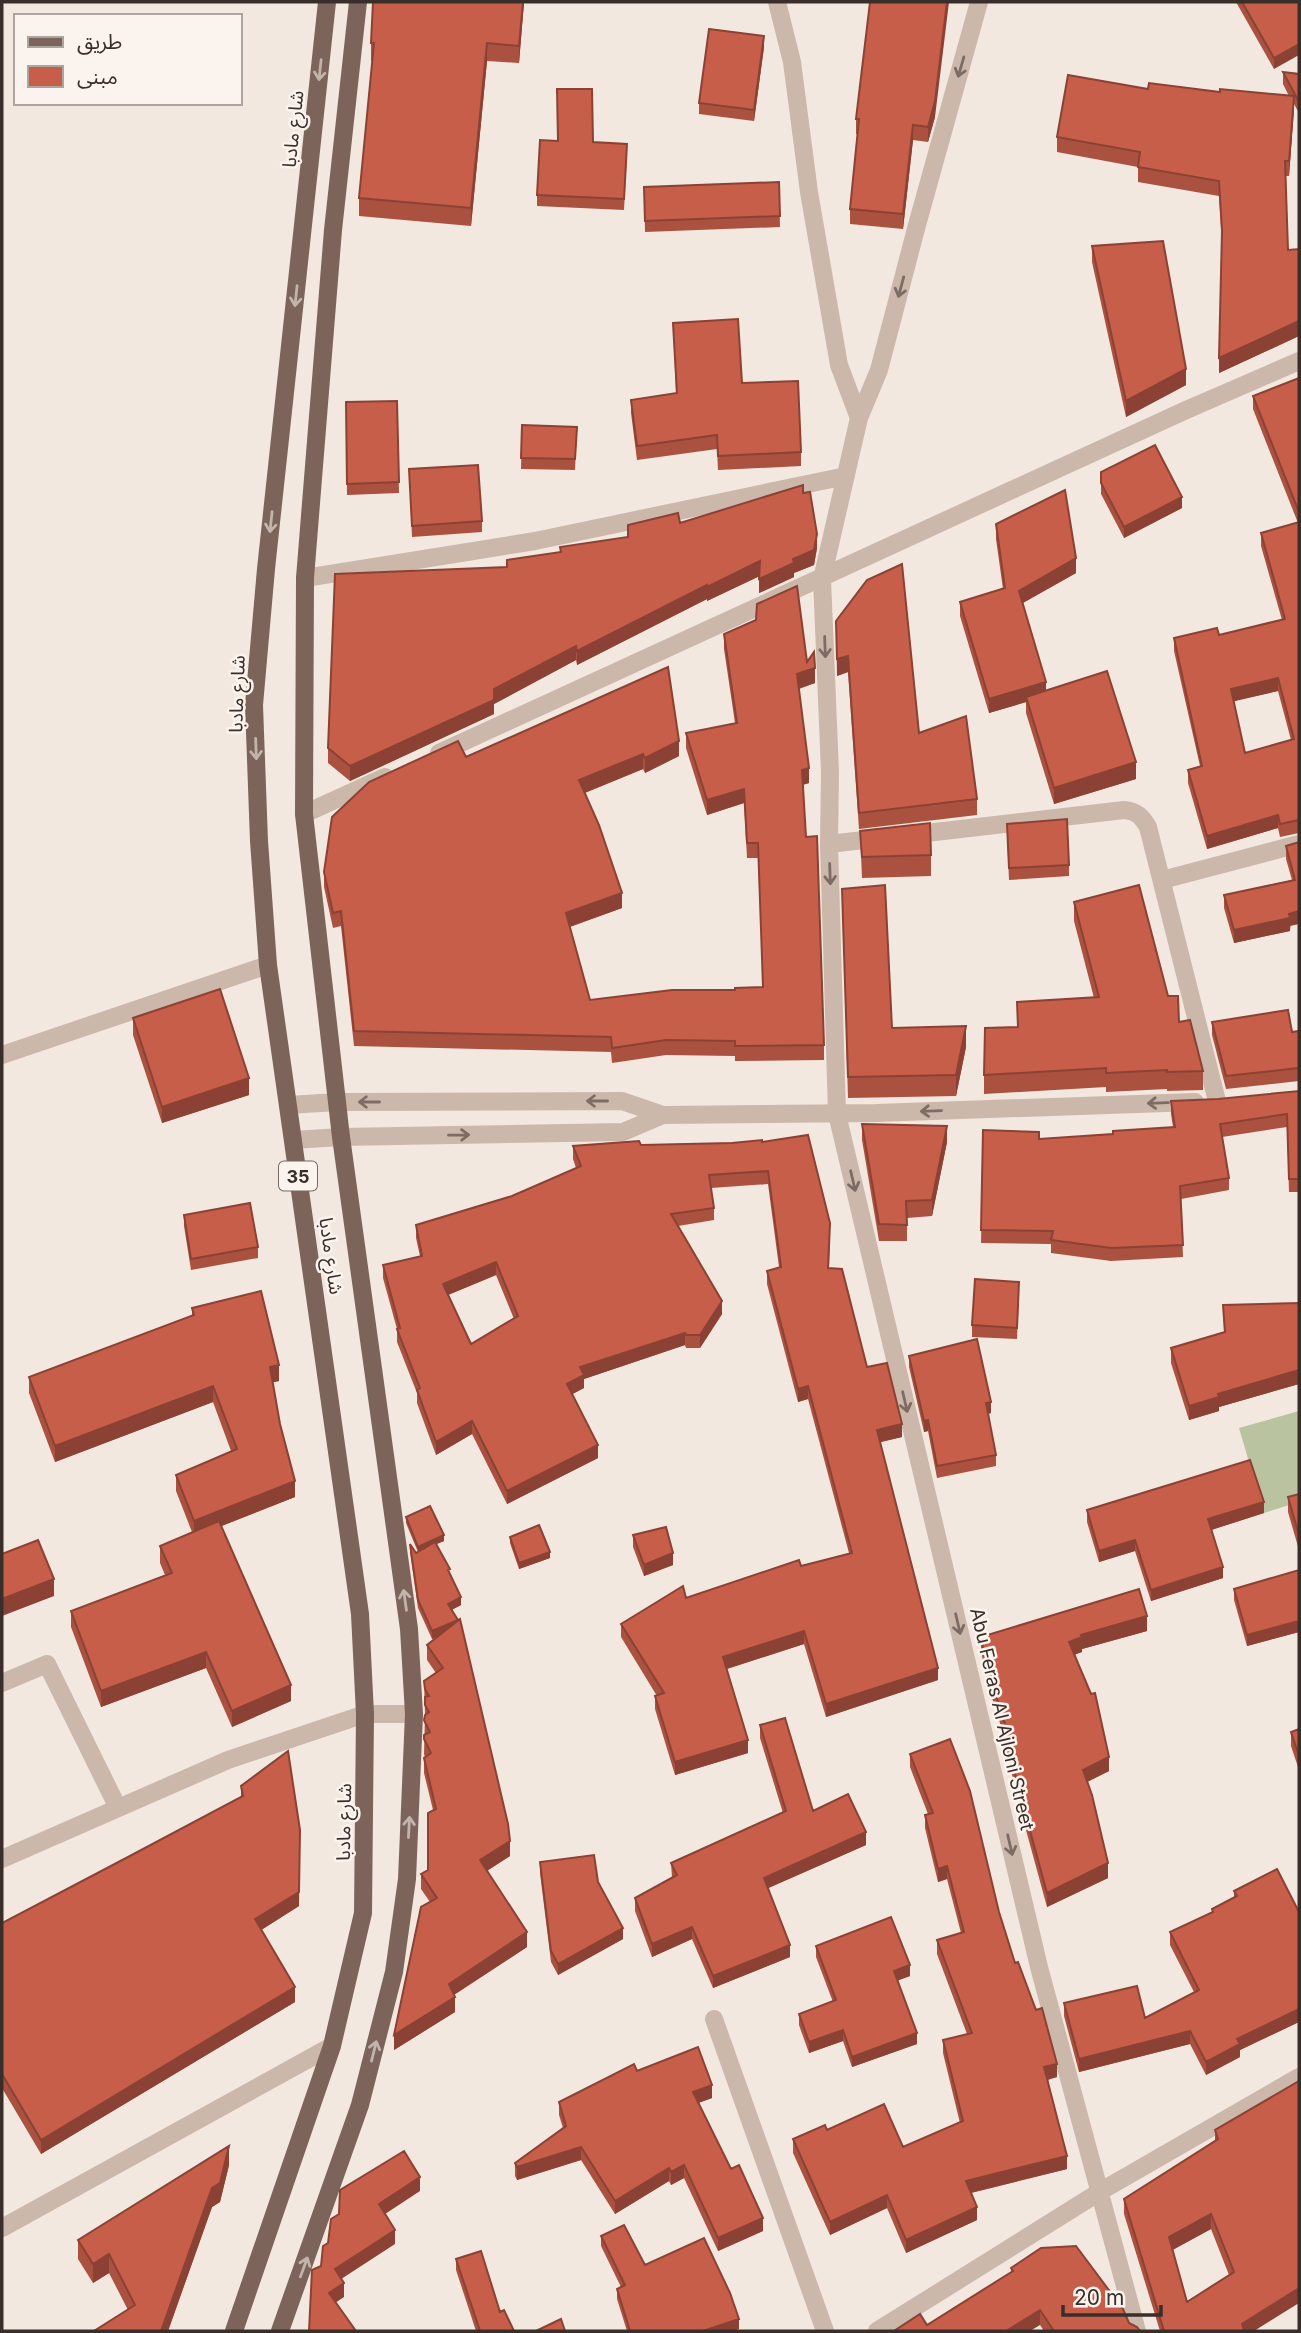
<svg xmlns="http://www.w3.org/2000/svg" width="1301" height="2333" font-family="Inter,'Noto Sans Arabic',sans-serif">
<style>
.green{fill:#bac39f}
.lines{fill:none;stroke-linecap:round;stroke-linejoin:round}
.service{stroke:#ccb7ab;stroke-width:18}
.minor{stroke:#ccb7ab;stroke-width:18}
.tertiary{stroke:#ccb7ab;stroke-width:18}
.primary{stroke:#7c645b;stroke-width:18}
.wall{fill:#ab5140;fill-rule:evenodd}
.shaded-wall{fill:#8b4234}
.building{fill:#c75e4a;stroke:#8b4234;stroke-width:2;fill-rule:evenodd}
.oneway{stroke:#7c6c64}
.oneway2{stroke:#c2b3ab}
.labels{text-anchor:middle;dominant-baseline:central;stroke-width:5;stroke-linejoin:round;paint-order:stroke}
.shield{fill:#fbf3ed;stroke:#746964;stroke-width:2}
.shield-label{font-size:18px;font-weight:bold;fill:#3a2e2a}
.street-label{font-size:19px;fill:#3a2e2a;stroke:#fbf3ed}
</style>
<rect width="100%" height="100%" fill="#f3e8e0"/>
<path class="green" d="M1299 1411V1502L1264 1513 1239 1428Z"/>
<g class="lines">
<path class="service" d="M2 1683 47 1664 118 1808
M2 1859 228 1760 365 1714H414"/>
<path class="minor" d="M777 2 792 62 809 192 839 365 859 418
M979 2 917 225 879 370 859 418 822 579 830 772 829 844 837 1114 1039 1967 1137 2331
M305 578 535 541 846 476
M439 753 1184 411 1299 361
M304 814 385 777
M909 835 1124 810C1137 811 1142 817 1148 827L1217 1101
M829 844 881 838
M1162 880 1299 844
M288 1105 338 1102 622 1101 663 1115 876 1113 1195 1102
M293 1140 341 1137 623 1132 663 1115
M714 2019 825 2331
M2 2228 332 2046
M877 2331 1101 2191 1299 2077"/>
<path class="tertiary" d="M2 1055 268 965"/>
<path class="primary" d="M234 2331 332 2046 363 1913 365 1714 360 1614 268 965 259 841 254 705 266 569 327 2
M280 2331 360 2105 394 1972 407 1879 414 1714 409 1629 341 1137 304 814 305 578 333 230 358 2"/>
</g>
<path class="wall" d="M373 2H524L519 63 487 61 471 226 359 216V198L372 61H371V43Z
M1236 2H1299L1274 69Z
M764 47 754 121 699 114V103Z
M1283 72 1299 74V113L1294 104 1289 176H1286L1288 250 1299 249V336L1219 373 1222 243 1219 196 1138 182V167L1057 152V137L1148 89 1289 96 1283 84Z
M935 117 928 142 913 140 903 229 850 224V209L858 134H856V119Z
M593 142 627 155 624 210 537 206V195Z
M779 182 780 227 645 232 644 187Z
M1092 246 1186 385 1126 417 1092 262Z
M673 323 742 383 801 452V466L718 470 717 449 637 460 631 413V400L676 393Z
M1299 378V833L1280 837 1278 828 1207 849 1188 783V770L1200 766 1174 651V638L1219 635 1282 620 1261 546V533L1298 523 1253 409V396ZM1278 691 1291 740 1245 753 1233 701Z
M397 401 399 493 347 495 346 402Z
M522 425 577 427 575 470 521 469Z
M409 469 482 521V532L412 537Z
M1101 472 1182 508 1124 538 1101 494Z
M803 493 817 548 814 565 794 573V577L759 593V576L707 601V599L577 665 576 660 494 704V714L350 781 328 763V748L507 567 560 553V547L628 537V525L680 523Z
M996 524 1076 573 1023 603 1046 691 1136 779 1054 804 1026 713V702L989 713 960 616V602L1003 589 996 539Z
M836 621 919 733 977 799V815L859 829 848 672 837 676Z
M724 634 807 662 815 683 799 689 809 783 803 785 806 837 824 1045V1060L735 1061V1056L666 1055 612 1063 611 1052 354 1046 341 926 333 928 324 887V872L466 757 668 667 679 756 645 773 643 769 585 793 622 908 570 927 590 1000 763 987 758 858H747L744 803 707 815 686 748V733L735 723 724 649Z
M860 831 931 855V876L862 878Z
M1007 835 1069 865V876L1009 880Z
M1299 842 1290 931 1234 943 1224 908V895L1292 880 1286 859V846Z
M842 889 892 1028 966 1047 956 1096 848 1098Z
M1074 902 1168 996 1203 1071V1090L1167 1091V1089L1106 1092V1087L984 1094V1075L1017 1027V1002L1094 998 1074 921Z
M133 1018 249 1095 162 1123 133 1035Z
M1212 1022 1292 1032 1299 1031V1081L1226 1089 1212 1035Z
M1299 1091V1192H1289L1287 1127 1222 1137 1229 1178V1190L1181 1199 1183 1257 1111 1261 1051 1253V1244L981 1243 983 1130 1039 1139 1113 1134 1173 1127 1171 1114V1101L1218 1099Z
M862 1124 947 1142 932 1216 907 1218V1241H879L862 1140Z
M762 1142 830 1236 829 1268 867 1367 902 1437 880 1442 938 1680 826 1717 804 1644 727 1669 748 1753 675 1775 655 1709V1696H657L621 1637V1624L686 1598 849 1553 808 1399 798 1402 767 1284V1271L779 1267 768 1184 711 1188 714 1208V1220L678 1226 722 1314 700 1348H686L685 1345 584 1379V1388L572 1394 598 1458 507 1504 472 1434 436 1455 417 1403V1393L397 1342V1329L383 1278V1265L420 1256 416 1238V1225L512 1196 576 1168 573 1159V1146ZM496 1275 514 1319 471 1344 448 1295Z
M184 1215 258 1247V1258L191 1270 184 1226Z
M1019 1294 1017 1339 972 1337V1325Z
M1299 1303V1384L1219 1407V1411L1189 1420 1171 1363V1348L1224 1332 1223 1305Z
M192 1308 279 1381 273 1382 280 1424 295 1497 221 1526 291 1701 232 1727 206 1668 101 1707 71 1627V1611L165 1575 160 1563V1546L192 1532 176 1491V1475L231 1451 213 1402 55 1462 29 1393V1377L192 1316Z
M909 1356 991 1413 988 1414 996 1455V1466L937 1478 928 1431 924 1432 909 1367Z
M1299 1494V1550L1288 1512V1497Z
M1087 1510 1264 1513 1211 1530 1223 1578 1151 1601 1135 1551 1099 1562 1087 1522Z
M406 1517 444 1541 436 1544 450 1574 461 1605 451 1610 458 1621 510 1856 487 1871 527 1947 454 1995 455 2012 394 2050 430 1902 421 1889V1874L428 1870 433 1810 424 1773V1758L425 1757 424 1754 425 1714 424 1681 436 1673 427 1660V1645L437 1637 432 1639 418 1608 410 1552V1544L416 1553 418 1552 406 1523Z
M633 1535 673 1565 644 1576 633 1547Z
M510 1537 550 1558 519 1569 510 1543Z
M1299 1570V1632L1247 1646 1234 1600V1589Z
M1147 1631 1082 1649V1652L1074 1655 1109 1771 1087 1782 1108 1878 1047 1907 1020 1808 1004 1742V1736L988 1685 981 1651V1637Z
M760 1725 813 1811 866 1845 768 1888 790 1957 713 1988 692 1939 652 1957 635 1911V1898L672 1877 671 1863 783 1813 760 1738Z
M1299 1729V1770L1291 1746V1732Z
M910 1754 999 1912 1015 1963 1057 2077 1048 2080 1067 2169 971 2193 977 2220 906 2253 887 2208 830 2235 793 2153V2139L827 2130 903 2147 960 2123 943 2053V2040L967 2034 937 1954V1940L961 1933 947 1879 938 1882 925 1828V1815L928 1814 910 1767Z
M241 1786 299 1906 261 1930 295 2002 41 2154 2 2088V1923L128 1857 241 1797Z
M540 1862 598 1882 623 1939 558 1975 551 1962 540 1873Z
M1234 1891 1299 1912V2022L1240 2050V2057L1206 2075 1190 2044 1079 2072 1064 2016V2003L1145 2018 1194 1992 1170 1945V1932L1212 1912V1909L1234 1898Z
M816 1946 910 1976 898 1980 917 2044 852 2067 843 2041 809 2053 799 2025V2014L833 2002 816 1957Z
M637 2071 712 2098 698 2103 763 2231 718 2251 684 2178 671 2185 669 2181 615 2214 581 2160 517 2180 515 2176V2163L563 2128 559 2115V2102Z
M1299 2081 1254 2331H1160L1124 2214V2199L1215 2142V2130ZM1211 2229 1229 2275 1187 2302 1172 2250Z
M229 2165 220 2202 212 2207 168 2331H94L128 2310 109 2273 93 2283 78 2259V2240Z
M601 2236 645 2265 739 2329 733 2331H627L617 2299V2289L621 2287 601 2246Z
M456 2259 500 2312 514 2331H476L456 2270Z
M1011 2268 1129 2323 1140 2331H1044L1040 2325H927L1011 2272Z"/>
<path class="shaded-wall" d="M523 2H524L519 63V46Z
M947 2H949L935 117 928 142V127Z
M764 36V47L754 121V110Z
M487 43V61L471 226V208Z
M1299 44V55L1274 69V58Z
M1294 96V111L1289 176V161Z
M913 125V140L903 229V214Z
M1299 321V336L1219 373V358Z
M1186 369V385L1126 417V401Z
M1182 497V508L1124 538V527Z
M817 534V548L814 565 794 573V577L759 593V579L793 559Z
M1076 558V573L1019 605V591Z
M760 561V576L707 601V587Z
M707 585V599L577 665V651Z
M576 646V660L494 704V689Z
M848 656V672L837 676V659Z
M815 668V683L797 689V674Z
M1278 678V691L1231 702V689Z
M1046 682V696L1026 697V702L989 713V699Z
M494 700V714L350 781V766Z
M679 741V756L645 773V758Z
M643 754V769L579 795V780Z
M1136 762V779L1054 804V788Z
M809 768V783L802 785V770Z
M744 789V803L707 815V800Z
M1278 815V828L1207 849V836Z
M622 893V908L566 928V913Z
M1299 911V924L1290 926V931L1234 943V930Z
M966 1026V1047L956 1096V1075Z
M249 1078V1095L162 1123V1107Z
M947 1126V1142L932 1216V1200Z
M496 1262V1275L443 1297V1284Z
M722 1301V1314L700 1348V1335Z
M685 1333V1345L584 1379V1388L567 1397V1384L580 1367Z
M279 1365V1381L270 1383V1367Z
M1299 1370V1384L1219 1407V1411L1189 1420V1406L1218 1394Z
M213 1386V1402L55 1462V1446Z
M808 1386V1399L798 1402V1389Z
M991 1402V1413L986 1414V1403Z
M928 1420V1431L924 1432V1421Z
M472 1421V1434L436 1455V1442Z
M902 1424V1437L877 1443V1430Z
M598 1445V1458L507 1504V1491Z
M295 1481V1497L194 1537V1521Z
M1264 1502V1513L1208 1531V1519Z
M444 1535V1541L418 1552V1547Z
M1135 1540V1551L1099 1562V1551Z
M550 1552V1558L519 1569V1563Z
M673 1553V1565L644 1576V1565Z
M1223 1567V1578L1151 1601V1590Z
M54 1579V1596L2 1616V1599Z
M461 1597V1605L448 1612V1604Z
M1147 1616V1631L1082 1649V1652L1069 1656V1642L1081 1635Z
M458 1620V1628L432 1639V1631Z
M1299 1621V1632L1247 1646V1635Z
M804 1631V1644L723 1670V1657Z
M206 1652V1668L101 1707V1691Z
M938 1668V1680L826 1717V1704Z
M291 1685V1701L232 1727V1711Z
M748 1740V1753L675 1775V1762Z
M1109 1757V1771L1083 1784V1770Z
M300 1830 299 1906 255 1934V1919Z
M866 1832V1845L764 1890V1878Z
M510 1841V1856L480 1875V1860Z
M1108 1863V1878L1047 1907V1893Z
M947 1866V1879L938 1882V1869Z
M692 1927V1939L652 1957V1944Z
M623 1928V1939L558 1975V1964Z
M527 1932V1947L449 1998V1984Z
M790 1945V1957L713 1988V1976Z
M910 1965V1976L894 1982V1971Z
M295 1987V2002L41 2154V2140Z
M455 1997V2012L394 2050V2035Z
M1299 2009V2022L1240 2050V2057L1206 2075V2062L1237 2039Z
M843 2030V2041L809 2053V2042Z
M1190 2031V2044L1079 2072V2059Z
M917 2033V2044L852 2067V2057Z
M1057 2064V2077L1044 2080V2067Z
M712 2085V2098L693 2105V2092Z
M229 2146V2165L220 2202 212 2207 168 2331H161L212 2188Z
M581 2147V2160L517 2180V2167Z
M1067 2156V2169L966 2194V2181Z
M684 2165V2178L671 2185V2172Z
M669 2168V2181L615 2214V2201Z
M420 2177V2191L379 2218V2204Z
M887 2195V2208L830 2235V2222Z
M977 2207V2220L906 2253V2240Z
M1211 2214V2229L1169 2252V2237Z
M763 2218V2231L718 2251V2238Z
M395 2230V2244L335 2283V2269Z
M109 2254V2273L93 2283V2264Z
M344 2283V2297L329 2307V2293Z
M1299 2288V2303L1254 2331H1242V2324Z
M1040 2310V2325L1030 2331H1006Z
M739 2319V2329L733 2331H703Z"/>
<path class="building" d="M373 2H523L519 46 487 43 471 208 359 198 374 43H371Z
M870 2H947L935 101 928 127 913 125 903 214 850 209 859 119H856Z
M1242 2H1299V44L1274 58Z
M709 29 764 36 754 110 699 103Z
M1283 72 1299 74V102Z
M1068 75 1148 89 1149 83 1220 92V89L1294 96 1289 161H1285L1288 250 1299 249V321L1219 358 1222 231 1219 181 1138 167 1140 152 1057 137Z
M557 89H592L593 142 627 144 624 199 537 195 540 140 558 141Z
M779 182 780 216 645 221 644 187Z
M1163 241 1186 369 1126 401 1092 246Z
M738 319 742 383 798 381 801 452 718 456 717 435 637 446 631 400 677 393 673 323Z
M1299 378V512L1253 396Z
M397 401 399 482 347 484 346 402Z
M522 425 577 427 575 459 521 458Z
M1155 445 1182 497 1124 527 1101 483V472Z
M478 465 482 521 412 526 409 469Z
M803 485V493L810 492 817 534 814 550 793 559 794 563 759 579 760 561 707 587V585L577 651 576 646 494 689V700L350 766 328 748 335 574 507 567V560L561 552 560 547 628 537V525L678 513 680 523Z
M1065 490 1076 558 1019 591 1046 682 989 699 960 602 1005 588 996 524Z
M1299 522V820L1280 824 1278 815 1207 836 1188 770 1202 766 1174 638 1217 628 1219 635 1285 619 1261 533ZM1278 678 1294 739 1245 753 1231 689Z
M902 564 919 733 966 716 977 799 859 813 848 656 837 659 836 621 867 580Z
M797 586 807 662 814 652 815 668 797 674 809 768 802 770 806 837 817 836 824 1045 735 1046V1041L666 1040 612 1048 611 1037 354 1031 341 911 333 913 324 872 332 817 369 782 458 741 466 757 668 667 679 741 645 758 643 754 579 780 599 825 622 893 566 913 590 1000 672 990H735V988L763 987 758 843H747L744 789 707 800 686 733 737 723 724 634 756 620 757 604Z
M1107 671 1136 762 1054 788 1026 697Z
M1067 819 1069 865 1009 868 1007 824Z
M930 823 931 855 862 857 860 831Z
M1299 842V911L1289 914 1290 918 1234 930 1224 895 1295 880 1286 846Z
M885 885 892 1028 966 1026 956 1075 848 1077 842 889Z
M1139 885 1168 996H1178L1179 1022 1190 1020 1203 1071 1167 1072V1070L1106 1073V1068L984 1075 985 1028 1018 1027 1017 1002 1099 997 1074 902Z
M220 989 249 1078 162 1107 133 1018Z
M1288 1010 1292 1032 1299 1031V1068L1226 1076 1212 1022Z
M1299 1091V1179H1289L1287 1114 1220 1124 1229 1178 1180 1186 1183 1245 1111 1248 1051 1240 1053 1231 981 1230 983 1130 1039 1132V1139L1113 1134V1131L1175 1127 1171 1101 1218 1099Z
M862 1124 947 1126 932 1200 906 1201 907 1225 879 1224Z
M808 1135 830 1223 828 1268 842 1269 867 1367 887 1363 902 1424 877 1430 938 1668 826 1704 804 1631 723 1657 748 1740 675 1762 655 1696 664 1693 621 1624 683 1586 686 1598 799 1560 801 1566 852 1553 808 1386 798 1389 767 1271 781 1267 768 1171 709 1175 714 1208 671 1214 722 1301 700 1335H686L685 1333 580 1367 584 1375 567 1384 598 1445 507 1491 472 1421 436 1442 417 1390 420 1388 397 1329 400 1328 383 1265 422 1256 416 1225 512 1196 581 1166 573 1146 639 1141 641 1145 732 1143 762 1140V1142ZM496 1262 518 1316 471 1344 443 1284Z
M250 1203 258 1247 191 1259 184 1215Z
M975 1279 1019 1282 1017 1328 972 1325Z
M261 1291 279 1365 270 1367 280 1424 295 1481 194 1521 176 1475 237 1449 213 1386 55 1446 29 1377 194 1315 192 1308Z
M1299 1303V1370L1218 1394 1219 1397 1189 1406 1171 1348 1225 1332 1223 1305Z
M977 1339 991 1402 986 1403 996 1455 937 1466 928 1420 924 1421 909 1356Z
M1250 1460 1264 1502 1208 1519 1223 1567 1151 1590 1135 1540 1099 1551 1087 1510Z
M1299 1494V1535L1288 1497Z
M430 1506 444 1535 418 1547 406 1517Z
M219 1521 291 1685 232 1711 206 1652 101 1691 71 1611 172 1573 160 1546Z
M539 1525 550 1552 519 1563 510 1537Z
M666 1527 673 1553 644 1565 633 1535Z
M38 1540 54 1579 2 1599V1554Z
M435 1542 450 1569 448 1570 461 1597 448 1604 458 1620 432 1631 418 1600 410 1544 416 1553Z
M1299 1570V1621L1247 1635 1234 1589Z
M1139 1589 1147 1616 1081 1635 1082 1637 1069 1642 1091 1694 1095 1693 1109 1757 1083 1770 1092 1795 1108 1863 1047 1893 1020 1794 1004 1727H1006L988 1670 981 1637Z
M460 1619 508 1824 510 1841 480 1860 527 1932 449 1984 455 1997 394 2035 421 1907 437 1898 421 1874 428 1870V1813L436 1809 424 1758 431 1753 424 1739V1735L430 1732 424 1720 425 1715 429 1712 425 1705V1697L429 1696 425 1689 424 1681 443 1668 427 1645Z
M785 1718 813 1811 848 1794 866 1832 764 1878 790 1945 713 1976 692 1927 652 1944 635 1898 677 1875 671 1863 786 1811 760 1725Z
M1299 1729V1756L1291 1732Z
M950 1739 970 1791 999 1912 1015 1963 1018 1962 1036 2010 1042 2008 1057 2064 1044 2067 1067 2156 966 2181 977 2207 906 2240 887 2195 830 2222 793 2139 825 2125 827 2130 884 2104 903 2147 963 2121 943 2040 972 2033 937 1940 964 1932 947 1866 938 1869 925 1815 933 1813 910 1754Z
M288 1751 300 1830 299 1892 255 1919 295 1987 41 2140 2 2074V1923L128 1857 243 1796 241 1786Z
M594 1855 598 1882 623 1928 558 1964 551 1951 540 1862Z
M1277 1869 1299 1912V2009L1237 2039 1240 2044 1206 2062 1190 2031 1079 2059 1064 2003 1137 1986 1145 2018 1199 1990 1170 1932 1213 1912 1212 1909 1237 1896 1234 1891Z
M891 1917 910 1965 894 1971 917 2033 852 2057 843 2030 809 2042 799 2014 836 2000 816 1946Z
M698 2047 712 2085 693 2092 731 2169 739 2165 763 2218 718 2238 684 2165 671 2172 669 2168 615 2201 581 2147 517 2167 515 2163 566 2126 559 2102 634 2064 637 2071Z
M1299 2081V2288L1242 2324 1244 2331H1164L1124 2199 1218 2139 1215 2130ZM1211 2214 1234 2272 1187 2302 1169 2237Z
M229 2146 220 2183 212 2188 161 2331H94L135 2305 109 2254 93 2264 78 2240Z
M404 2151 420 2177 379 2204 395 2230 335 2269 344 2283 329 2293 356 2331H309L312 2270 321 2266 323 2246 328 2243 331 2219 339 2214 340 2190Z
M624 2225 645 2265 704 2238 730 2293 739 2319 703 2331H630L617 2289 625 2285 601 2236Z
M1076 2246 1123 2309 1129 2323 1137 2327 1140 2331H1054L1040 2310 1006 2331H894L920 2314 927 2325 1013 2271 1011 2268 1041 2248Z
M481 2251 500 2312 504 2310 514 2331H480L456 2259Z
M561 2319 565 2331H536Z"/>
<defs><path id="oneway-shaft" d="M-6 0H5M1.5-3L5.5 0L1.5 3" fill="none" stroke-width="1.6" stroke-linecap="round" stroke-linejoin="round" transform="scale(1.75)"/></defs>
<g class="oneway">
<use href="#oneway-shaft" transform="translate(961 67) rotate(106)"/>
<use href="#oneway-shaft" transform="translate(901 287) rotate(105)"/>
<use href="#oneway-shaft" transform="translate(825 647) rotate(88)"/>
<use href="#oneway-shaft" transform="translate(830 874) rotate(88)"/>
<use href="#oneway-shaft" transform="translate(597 1101) rotate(180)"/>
<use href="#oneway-shaft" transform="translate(369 1102) rotate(180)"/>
<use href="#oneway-shaft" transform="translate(1158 1103) rotate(178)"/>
<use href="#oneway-shaft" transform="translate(931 1111) rotate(178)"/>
<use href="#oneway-shaft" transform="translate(459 1135) rotate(-1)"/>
<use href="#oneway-shaft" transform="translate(853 1181) rotate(77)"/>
<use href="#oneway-shaft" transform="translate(905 1402) rotate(77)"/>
<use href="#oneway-shaft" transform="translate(958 1624) rotate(77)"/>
<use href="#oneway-shaft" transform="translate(1010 1845) rotate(77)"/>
</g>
<g class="oneway2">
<use href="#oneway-shaft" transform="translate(320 70) rotate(96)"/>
<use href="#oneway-shaft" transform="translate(296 296) rotate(96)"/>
<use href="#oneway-shaft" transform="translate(271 522) rotate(96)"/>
<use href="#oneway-shaft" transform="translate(256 749) rotate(88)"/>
<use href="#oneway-shaft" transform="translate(405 1600) rotate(-98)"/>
<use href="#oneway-shaft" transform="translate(409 1827) rotate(-87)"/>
<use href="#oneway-shaft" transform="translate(374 2051) rotate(-76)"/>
<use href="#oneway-shaft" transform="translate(304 2267) rotate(-70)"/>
</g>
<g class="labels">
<rect class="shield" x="279" y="1161.5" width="38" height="29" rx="5"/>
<g class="shield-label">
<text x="298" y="1176">35</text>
</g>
<g class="street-label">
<text transform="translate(293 129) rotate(-84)">شارع مادبا</text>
<text transform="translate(237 694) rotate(-88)">شارع مادبا</text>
<text transform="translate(331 1256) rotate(82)">شارع مادبا</text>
<text transform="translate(1002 1719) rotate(77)">Abu Feras Al Ajloni Street</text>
<text transform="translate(344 1822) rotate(-89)">شارع مادبا</text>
</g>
</g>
<rect width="1301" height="2333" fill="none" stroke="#3a2e2a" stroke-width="7"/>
<rect x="14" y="14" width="228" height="91" fill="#fbf3ed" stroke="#aea49f" stroke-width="2"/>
<rect x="28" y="37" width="35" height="10" fill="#7c645b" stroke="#aea49f" stroke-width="2"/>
<text x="77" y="49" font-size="21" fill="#3a2e2a">طريق</text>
<rect x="28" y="66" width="35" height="21" fill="#c75e4a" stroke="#aea49f" stroke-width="2"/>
<text x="77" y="84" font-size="21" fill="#3a2e2a">مبنى</text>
<path d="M1063 2305v10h98v-10" fill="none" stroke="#3a2e2a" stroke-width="3.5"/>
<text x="1074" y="2305" font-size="21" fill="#3a2e2a" stroke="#fbf3ed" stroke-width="5" paint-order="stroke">20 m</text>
</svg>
